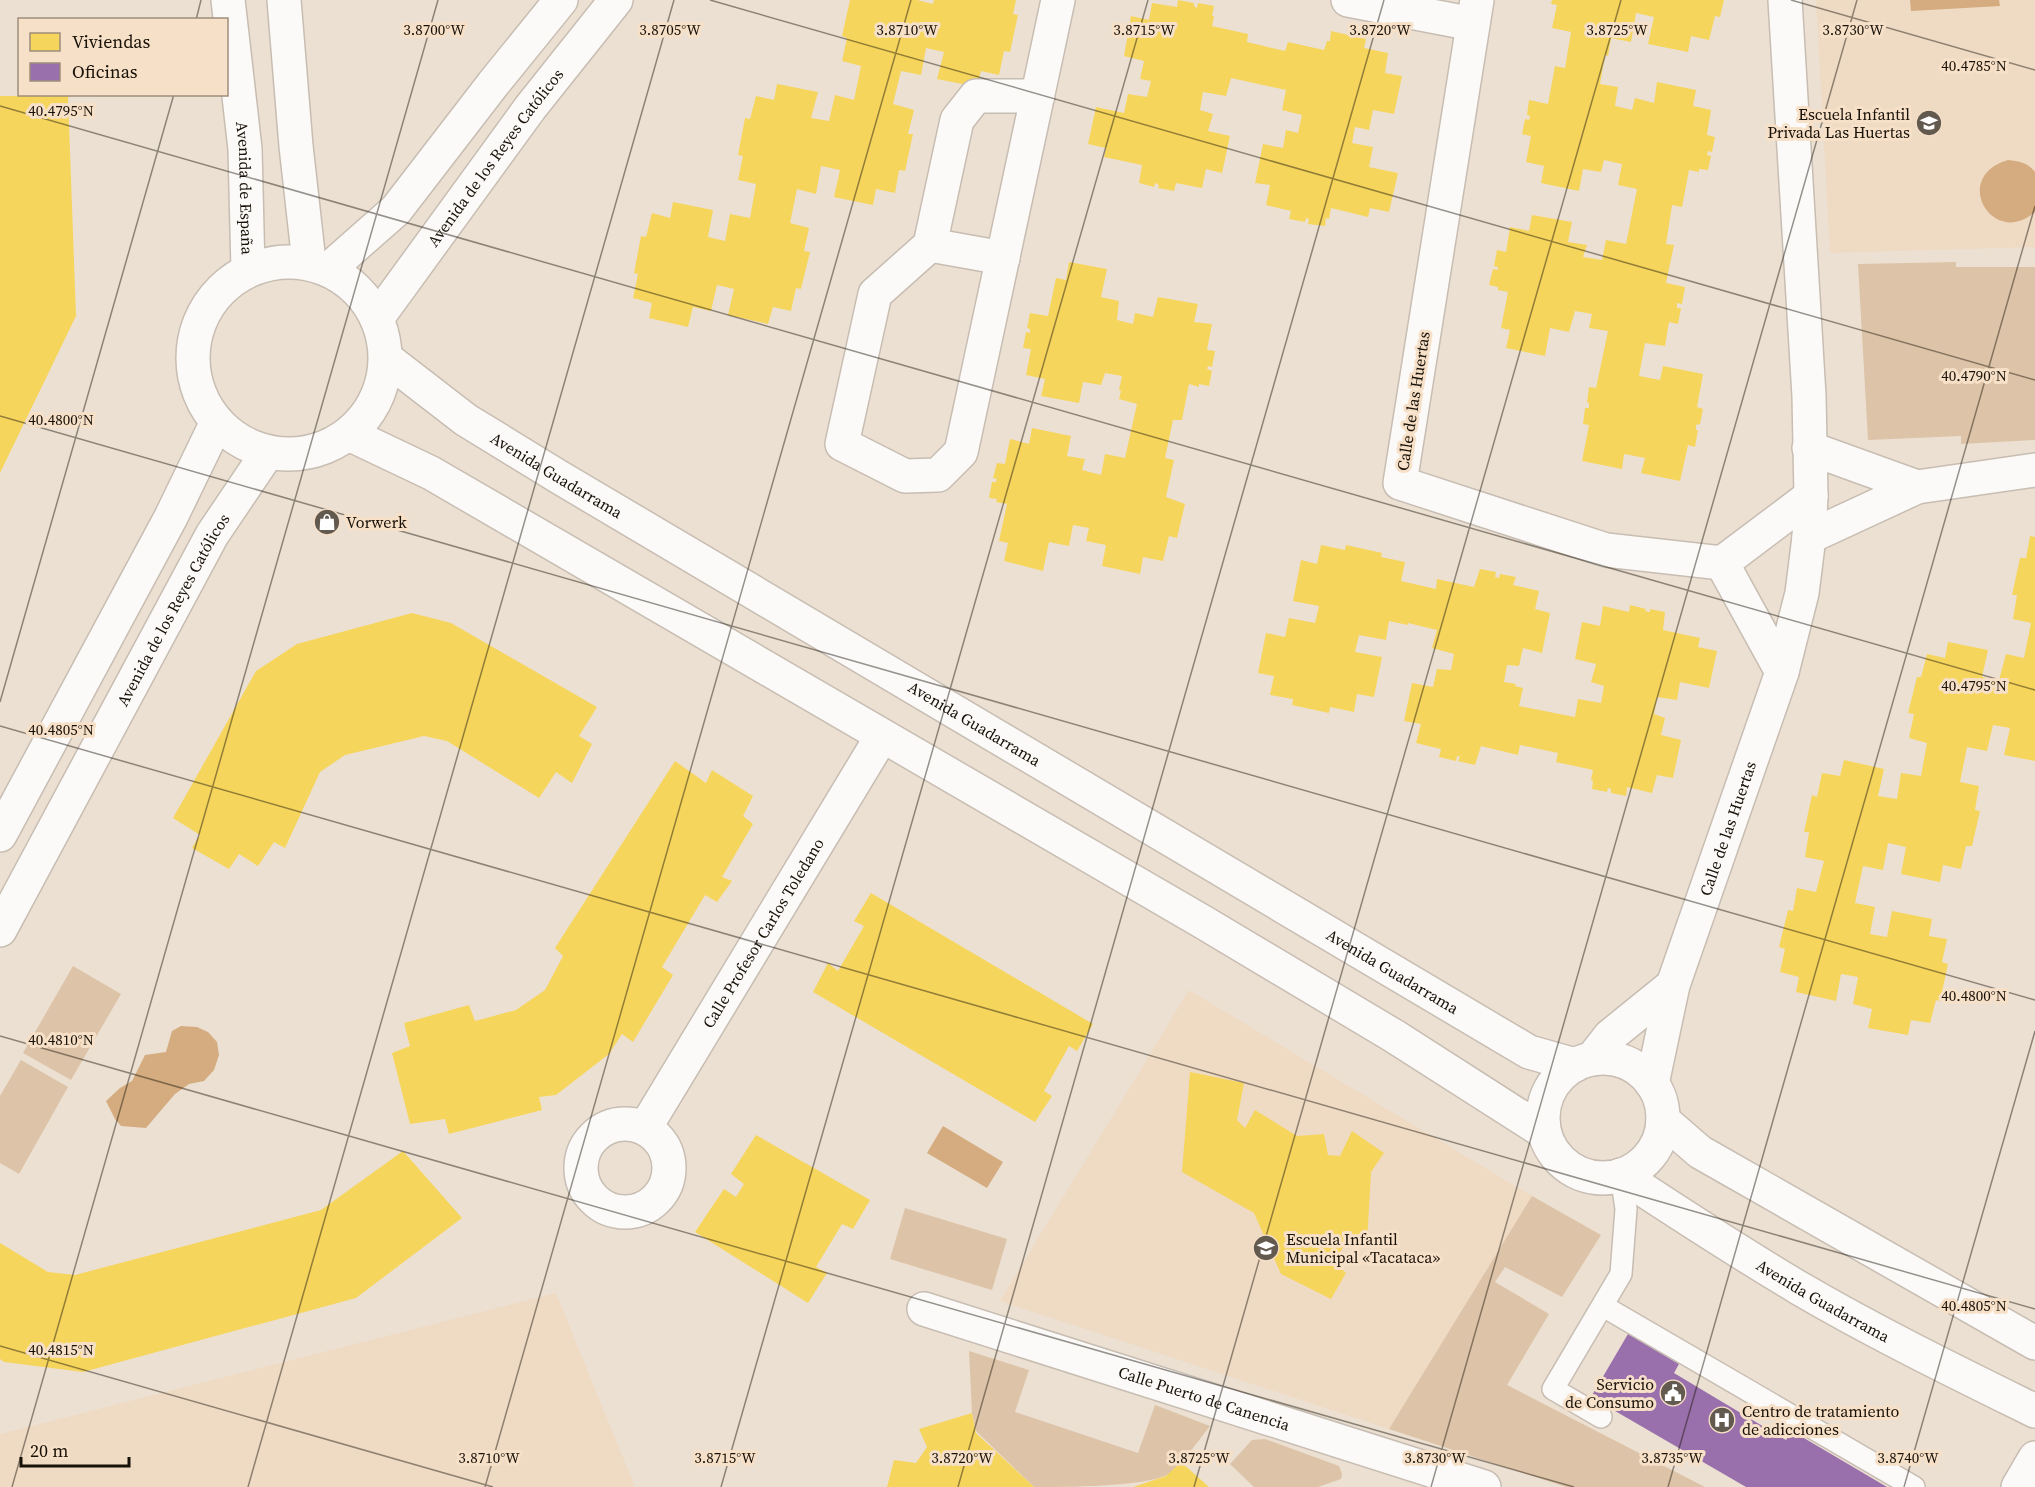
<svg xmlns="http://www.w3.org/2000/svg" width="2035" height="1487" font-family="'Source Serif 4',serif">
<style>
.built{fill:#efdac4}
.green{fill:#ddc3a7}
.water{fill:#d4ac7f}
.homes{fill:#f6d55c}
.offices{fill:#9970ab}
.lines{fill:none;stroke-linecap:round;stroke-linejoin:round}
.service-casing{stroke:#c7bdb2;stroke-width:24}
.minor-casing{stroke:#c7bdb2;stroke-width:36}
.tertiary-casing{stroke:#c7bdb2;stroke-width:36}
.service{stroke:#fcfaf8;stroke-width:21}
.minor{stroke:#fcfaf8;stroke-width:33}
.tertiary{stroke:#fcfaf8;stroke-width:33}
.ticks{fill:none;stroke:#181108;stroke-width:1.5;stroke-opacity:0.45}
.labels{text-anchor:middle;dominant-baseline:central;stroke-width:6;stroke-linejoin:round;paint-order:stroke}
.poi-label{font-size:16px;fill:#181108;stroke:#f7e0c8;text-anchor:start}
.street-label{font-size:16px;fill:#181108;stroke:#f7e0c8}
.ticks-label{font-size:15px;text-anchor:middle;fill:#181108;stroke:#f7e0c8;stroke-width:6;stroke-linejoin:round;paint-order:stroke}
</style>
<rect width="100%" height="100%" fill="#ece0d2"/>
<path class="built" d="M1816 0H2035V247L1830 253Z
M1189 990 1532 1196 1389 1429 1000 1301Z
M556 1293 635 1487H0V1434Z"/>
<path class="green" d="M1956 262V267H2035V440L1961 444V436L1868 440 1858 264Z
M73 966 121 994 71 1080 23 1053Z
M21 1060 68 1087 19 1174 0 1163V1096Z
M1532 1196 1601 1235 1562 1297 1505 1267 1495 1282 1549 1314 1507 1385 1705 1487H1566L1389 1429Z
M905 1208 1007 1239 992 1290 890 1259Z
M969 1351 1029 1370 1015 1412 1138 1453 1155 1405 1210 1426C1197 1442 1184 1463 1167 1475 1141 1487 1067 1487 1034 1487L976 1431 972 1413Z
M1265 1439 1339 1466 1342 1474 1341 1479 1318 1487H1254L1230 1464 1252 1440Z"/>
<path class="water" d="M1910 0H1999L2000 6 1911 11Z
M2008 160C2019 161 2028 163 2035 172V212C1993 249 1950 177 2008 160Z
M181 1026 197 1027 208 1032 217 1042 219 1055 214 1070 204 1081 189 1084 175 1094 146 1128 121 1126 115 1119 106 1101 120 1088 132 1081 145 1055 166 1052 172 1031Z
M943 1126 1003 1162 987 1188 927 1153Z"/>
<path class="homes" d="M850 0H917L933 4 934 0H1016L1013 14 1018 15 1010 52 1004 51 999 75 981 71 977 87 937 79 944 52 926 48 921 75 901 71 893 104 914 110 908 134H913L905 171 899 170 895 193 876 189 873 205 834 197 840 170 821 166 816 194 797 189 790 223 809 228 804 251 810 252 801 289 796 288 791 311 773 307 768 324 728 315 734 289 717 285 711 311 693 307 688 327 649 318 652 303 633 298 638 274 634 273 641 236 646 237 652 213 670 218 673 202 713 210 708 237 725 241 730 214 750 218 756 184 738 180 743 156 738 155 745 118 750 119 756 96 774 100 777 84 818 92 811 118 829 121 835 95 854 100 861 66 842 61 847 38 842 36Z
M1178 0 1194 3V6L1197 8 1198 3 1214 6 1212 16H1214L1212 26 1248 34 1247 42 1285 51 1288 42 1324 50 1327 41H1330L1331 31 1366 39 1364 48 1388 53 1385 73 1402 76 1394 114 1373 110 1369 130 1355 127 1352 143 1373 147 1369 167 1398 173 1389 212 1370 208 1368 217 1331 208 1329 219 1326 218 1325 226 1308 224 1309 219 1306 218 1305 222 1289 219 1291 211 1266 205 1270 185 1255 183 1263 144 1283 148 1286 130 1298 133 1302 115 1282 110 1286 90 1231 78 1226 96 1203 92 1200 110 1213 114 1208 131 1230 136 1222 173 1206 169 1202 188 1176 183 1174 191 1158 188 1159 185 1155 183 1154 187 1139 183 1142 165 1104 157 1106 148 1088 144 1096 107 1124 113 1128 94 1147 97 1151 81 1140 79 1144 61 1124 56 1131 16 1149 20 1152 3 1177 7Z
M1552 0H1724L1720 17 1715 16 1709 40 1691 36 1688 52 1648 44 1654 17 1636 13 1631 42 1611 38 1608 56 1605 55 1600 84 1618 87 1615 106 1632 110 1635 98 1654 103 1657 82 1696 90 1693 106 1711 110 1707 135 1715 137 1712 152 1708 151 1707 155 1711 156 1708 170 1699 169V172L1689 170 1682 207 1672 205 1666 244 1674 245 1666 283 1685 287 1682 304 1677 303V308H1681L1678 324 1669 322 1665 346 1645 343 1639 376 1660 380 1663 366 1703 374 1697 407 1703 409 1700 424 1696 425V430H1698L1695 447 1688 445 1680 481 1641 473 1645 458 1624 454 1622 469 1582 461 1589 425 1583 424 1585 408H1589V403L1587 402 1589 387 1596 388 1608 331 1589 328 1592 314 1575 311 1569 332 1550 328 1545 356 1506 348 1510 330 1501 328 1508 292 1498 290V287L1489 285 1493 269 1498 270V267L1494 266 1497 250 1506 252 1510 227 1529 231 1532 215 1572 222 1568 242 1587 245 1583 257 1602 260 1606 240 1626 244 1637 189 1618 185 1622 164 1604 160 1601 172 1583 169 1579 191 1541 183 1544 166 1526 162 1531 136 1522 134 1525 119 1529 120 1530 116 1527 115 1529 100 1548 104 1555 66 1565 68 1571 32 1552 28 1557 5 1551 4Z
M0 96H68L76 316 0 473Z
M1069 262 1107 269 1101 297 1119 301 1117 320 1133 324 1135 313 1153 317 1158 297 1198 304 1194 322 1212 324 1207 350 1215 351 1212 367 1208 366 1207 369 1212 371 1209 386 1199 384V387L1189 384 1182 420H1173L1165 458 1174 460 1166 497 1185 504 1177 538 1169 536 1163 561 1143 557 1140 574 1102 566 1106 545 1086 541 1089 528 1073 525 1069 546 1049 542 1043 571 1004 561 1008 543 999 541 1007 504 996 502 997 499 989 498 992 482H996L997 479 993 478 997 463 1005 464 1010 439 1029 444 1032 428 1071 436 1067 456 1085 459 1082 470 1101 475 1105 454 1125 458 1137 404 1119 399 1121 391 1119 390 1122 376 1105 373 1101 385 1083 382 1079 403 1041 396 1045 379 1026 375 1031 349 1023 348 1026 332 1030 333V329L1027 328 1030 313 1048 316 1056 278 1066 280Z
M2030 536 2035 537V761L2004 755 2010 728 1993 725 1987 751 1967 747 1960 782 1979 786 1975 810 1980 811 1972 846H1966L1961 869 1943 865 1940 882 1901 874 1906 847 1888 843 1883 870 1863 866 1855 903 1875 907 1870 934 1887 937 1892 911 1932 919 1929 936 1947 939 1942 962 1948 964 1940 1001 1936 1000 1930 1023 1911 1020 1908 1035 1868 1028 1872 1009 1853 1004 1858 977 1841 974 1836 1001 1796 992 1799 977 1780 972 1785 949 1779 947 1788 910 1793 911 1797 888 1816 892 1824 861 1805 857 1809 832H1804L1812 795 1817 797 1822 773 1840 776 1844 760 1884 769 1878 796 1897 799 1901 773 1921 776 1927 743 1909 738 1914 714 1908 713 1917 677H1921L1927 654 1945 658 1948 642 1988 650 1982 677 1999 680 2006 654 2024 658 2031 623 2013 619 2017 595H2012L2020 558H2026Z
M1321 545 1345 550 1346 545 1382 553 1381 557 1405 562 1401 581 1436 589 1437 579 1474 587 1480 569 1496 572 1495 577 1499 578 1500 574 1516 577 1513 585 1539 591 1535 609 1550 613 1542 653 1523 648 1519 666 1507 665 1504 682 1516 684 1515 686 1523 688 1519 706 1575 717 1578 699 1601 703 1604 686 1591 682 1596 664 1575 659 1582 622 1600 626 1603 606 1629 612 1630 605 1646 609 1645 611 1650 612V609L1665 612 1663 630 1700 638 1698 647 1717 651 1709 688 1680 682 1677 700 1657 697 1654 714 1665 718 1661 735 1681 740 1673 778 1657 775 1652 793 1627 787 1626 796 1611 793V789L1608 788 1607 792 1592 789 1593 781 1591 780 1593 770 1556 762 1558 753 1520 745 1518 755 1481 746 1475 765 1458 761 1460 757 1457 756 1456 761 1439 757 1441 749 1416 743 1421 724 1404 721 1412 683 1433 687 1437 669 1451 670 1454 654 1432 648 1437 630 1408 623V625L1389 621 1386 640 1359 635 1355 652 1382 657 1374 697 1357 694 1354 712 1330 707 1329 713 1292 705 1293 699 1270 695 1274 676 1258 673 1266 633 1285 637 1289 618 1315 623 1319 606 1293 601 1301 560 1317 564Z
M412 613 451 623 597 707 579 736 592 744 572 783 556 772 539 798 447 741 424 736 345 755 320 772 285 848 274 842 258 866 239 854 229 869 192 848 200 835 173 818 256 671 297 644Z
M675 761 706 783 712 770 753 796 743 816 753 824 722 877 732 881 717 902 705 895 662 967 673 975 633 1042 622 1034 609 1054 556 1095 539 1097 542 1110 449 1134 445 1119 410 1124 392 1053 410 1046 404 1023 469 1005 475 1021 516 1010 545 990 563 956 555 948Z
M871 893 1093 1024 1077 1051 1069 1046 1044 1091 1052 1096 1035 1122 813 992 828 963 838 971 864 926 854 921Z
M1190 1072 1244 1083 1237 1120 1245 1128 1255 1110 1297 1136 1324 1134 1328 1155 1340 1156 1352 1131 1384 1153 1371 1172 1367 1244H1345L1334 1262 1346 1273 1331 1299 1281 1274 1254 1213 1182 1172Z
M756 1135 870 1200 853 1229 842 1224 816 1267 827 1273 808 1303 695 1232 724 1189 736 1197 744 1184 731 1174Z
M403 1151 462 1218 356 1298 83 1372 4 1362 0 1359V1243L48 1272 75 1275 321 1210Z
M972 1413 976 1433 1034 1487H887L894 1460 916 1463 927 1447 919 1429Z
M1181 1462 1209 1487H1133L1166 1476Z"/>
<path class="offices" d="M1628 1334 1679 1364 1674 1373 1786 1440 1792 1431 1887 1487H1746L1591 1397Z"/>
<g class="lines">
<g class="service-casing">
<path id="service" d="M1603 1306 1914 1487
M1601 1417 1553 1389 1621 1274 1626 1209 1621 1175"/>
</g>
<g class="minor-casing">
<g id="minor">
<path d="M1348 0 1473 24"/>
<path d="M1477 0 1400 483 1606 550 1722 563 1811 496"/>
<path d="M1038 96H976L957 120 930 245 875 294 842 444 905 476 938 475 961 452C993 302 1026 151 1058 0"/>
<path d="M930 245 1003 258"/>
<path id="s1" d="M387 359 466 420 559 477 1529 1052 1575 1065"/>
<path d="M349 434 431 473 1203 922 1394 1036 1544 1132"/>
<path d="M1809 448 1917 487"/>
<path d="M1809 537 1917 487 2035 470"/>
<path d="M1722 563 1782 672"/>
<circle cx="1603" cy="1118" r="60"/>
<path d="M1592 1059 1610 1036 1673 985"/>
<path id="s2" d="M1652 1084 1673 985 1782 672 1802 593 1809 537 1811 496 1809 396 1785 0"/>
<path d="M1663 1120 1700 1152 2035 1343"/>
<circle cx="625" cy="1168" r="44"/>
<path id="s3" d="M645 1128 882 736"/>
<path id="s4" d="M1621 1175C1680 1214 1739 1252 1799 1288 1876 1333 1956 1372 2035 1411"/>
<path id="s5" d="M924 1309 1484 1487"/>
<path d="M2018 1487 2035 1458"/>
</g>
</g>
<g class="tertiary-casing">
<g id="tertiary">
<path id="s6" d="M228 0 245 149 248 270"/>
<path d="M284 0 296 146 309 262"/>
<circle cx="289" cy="358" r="96"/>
<path d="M329 269 396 210 493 84 561 0"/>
<path id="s7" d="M378 317 530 108 616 0"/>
<path d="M0 835 171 517 217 422"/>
<path id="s8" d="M0 930 212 535 268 452"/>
</g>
</g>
<use href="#service" class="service"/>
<use href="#minor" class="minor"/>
<use href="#tertiary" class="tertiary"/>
</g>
<path class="ticks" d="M710 0 2035 380M1791 0 2035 70M196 20 201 0M0 106 2035 690M0 416 2035 1000M0 702 174 94M0 726 2035 1309M0 1036 1574 1487M0 1346 493 1487M12 1487 438 0M248 1487 674 0M485 1487 911 0M721 1487 1148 0M958 1487 1384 0M1194 1487 1621 0M1431 1487 1857 0M1668 1487 2035 206M1904 1487 2035 1031"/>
<defs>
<g id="school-disc" transform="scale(1.35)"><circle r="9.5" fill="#62594f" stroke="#f7e0c8"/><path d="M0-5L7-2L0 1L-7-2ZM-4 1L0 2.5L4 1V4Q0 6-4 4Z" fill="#fff"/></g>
<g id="shop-disc" transform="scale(1.35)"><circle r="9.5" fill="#62594f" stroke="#f7e0c8"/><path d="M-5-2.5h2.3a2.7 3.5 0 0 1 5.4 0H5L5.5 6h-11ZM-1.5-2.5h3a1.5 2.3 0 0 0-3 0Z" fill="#fff"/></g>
<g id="civic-disc" transform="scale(1.35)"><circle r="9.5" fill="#62594f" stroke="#f7e0c8"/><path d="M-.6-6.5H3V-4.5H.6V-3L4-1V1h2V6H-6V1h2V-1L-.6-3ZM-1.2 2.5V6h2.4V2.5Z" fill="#fff"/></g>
<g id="hospital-disc" transform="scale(1.35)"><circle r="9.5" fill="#62594f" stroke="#f7e0c8"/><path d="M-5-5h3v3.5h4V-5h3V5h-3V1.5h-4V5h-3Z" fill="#fff"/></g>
</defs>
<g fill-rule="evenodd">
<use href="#school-disc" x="1929" y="123"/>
<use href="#shop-disc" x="327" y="522"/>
<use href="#school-disc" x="1266" y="1248"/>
<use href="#civic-disc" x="1673" y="1393"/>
<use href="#hospital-disc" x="1722" y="1420"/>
</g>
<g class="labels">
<g class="poi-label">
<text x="1910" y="114" text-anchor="end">Escuela Infantil<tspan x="1910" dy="18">Privada Las Huertas</tspan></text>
<text x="346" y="522">Vorwerk</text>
<text x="1286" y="1239">Escuela Infantil<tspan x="1286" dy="18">Municipal «Tacataca»</tspan></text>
<text x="1654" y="1384" text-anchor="end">Servicio<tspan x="1654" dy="18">de Consumo</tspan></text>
<text x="1742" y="1411">Centro de tratamiento<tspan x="1742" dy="18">de adicciones</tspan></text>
</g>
<g class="street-label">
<text stroke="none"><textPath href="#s7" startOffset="198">Avenida de los Reyes Católicos</textPath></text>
<text stroke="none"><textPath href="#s6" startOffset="189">Avenida de España</textPath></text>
<text transform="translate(1413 401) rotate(-81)">Calle de las Huertas</text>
<text stroke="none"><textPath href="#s1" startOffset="206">Avenida Guadarrama</textPath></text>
<text stroke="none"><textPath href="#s8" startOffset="364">Avenida de los Reyes Católicos</textPath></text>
<text stroke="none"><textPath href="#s1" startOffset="692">Avenida Guadarrama</textPath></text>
<text stroke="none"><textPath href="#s2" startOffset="267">Calle de las Huertas</textPath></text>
<text stroke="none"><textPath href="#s3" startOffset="228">Calle Profesor Carlos Toledano</textPath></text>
<text stroke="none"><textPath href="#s1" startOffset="1178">Avenida Guadarrama</textPath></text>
<text stroke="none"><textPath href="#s4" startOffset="238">Avenida Guadarrama</textPath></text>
<text stroke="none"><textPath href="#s5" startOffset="294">Calle Puerto de Canencia</textPath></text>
</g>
</g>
<g class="ticks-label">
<text x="434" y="35">3.8700°W</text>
<text x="670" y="35">3.8705°W</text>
<text x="907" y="35">3.8710°W</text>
<text x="1144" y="35">3.8715°W</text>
<text x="1380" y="35">3.8720°W</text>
<text x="1617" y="35">3.8725°W</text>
<text x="1853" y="35">3.8730°W</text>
<text x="1974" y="71">40.4785°N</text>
<text x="61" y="116">40.4795°N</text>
<text x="1974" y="381">40.4790°N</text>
<text x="61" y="425">40.4800°N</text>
<text x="1974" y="691">40.4795°N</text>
<text x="61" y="735">40.4805°N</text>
<text x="1974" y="1001">40.4800°N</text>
<text x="61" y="1045">40.4810°N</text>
<text x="1974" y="1311">40.4805°N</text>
<text x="61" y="1355">40.4815°N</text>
<text x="489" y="1463">3.8710°W</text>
<text x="725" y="1463">3.8715°W</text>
<text x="962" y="1463">3.8720°W</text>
<text x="1199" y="1463">3.8725°W</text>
<text x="1435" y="1463">3.8730°W</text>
<text x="1672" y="1463">3.8735°W</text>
<text x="1908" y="1463">3.8740°W</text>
</g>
<rect x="18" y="18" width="210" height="78" fill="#f7e0c8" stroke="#9e8d7b" stroke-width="1.5"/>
<rect x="30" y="33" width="30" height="18" fill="#f6d55c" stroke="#9e8d7b" stroke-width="1.5"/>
<text x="72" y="48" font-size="18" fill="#181108">Viviendas</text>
<rect x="30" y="63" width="30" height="18" fill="#9970ab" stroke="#9e8d7b" stroke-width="1.5"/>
<text x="72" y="78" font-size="18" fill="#181108">Oficinas</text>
<path d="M21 1457v9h108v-9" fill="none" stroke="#181108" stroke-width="3"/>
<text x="30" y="1457" font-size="18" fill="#181108" stroke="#f7e0c8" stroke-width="4.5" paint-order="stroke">20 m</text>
</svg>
